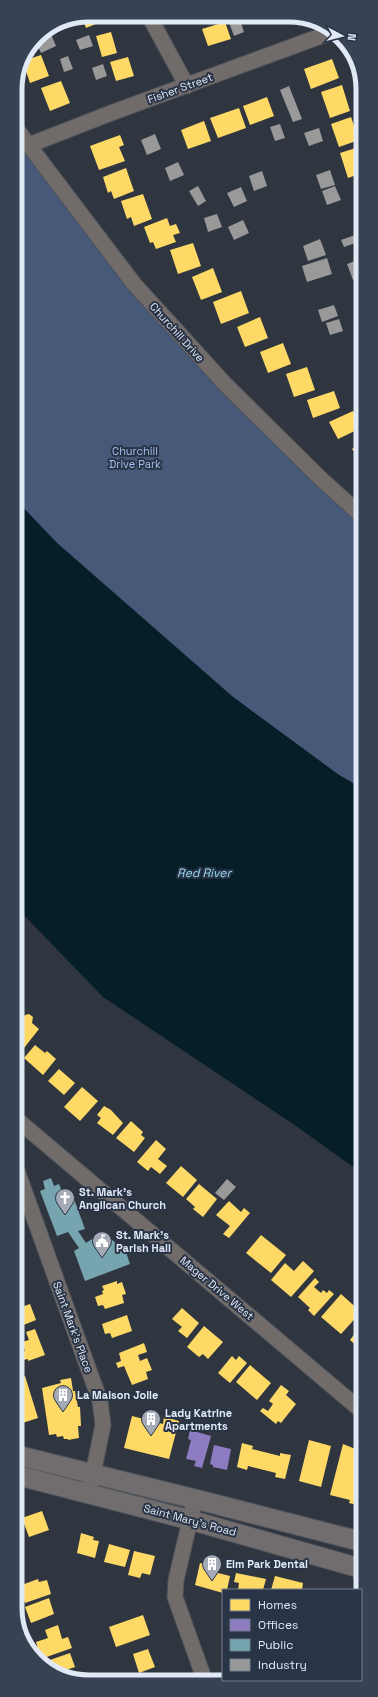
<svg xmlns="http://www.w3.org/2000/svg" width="378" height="1697" font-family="'Space Grotesk',sans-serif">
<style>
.green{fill:#465979}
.water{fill:#051e28}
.homes{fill:#ffd966}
.offices{fill:#8e7cc3}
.public{fill:#76a5af}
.industry{fill:#999}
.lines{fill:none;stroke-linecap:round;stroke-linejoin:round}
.minor-casing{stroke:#4e535b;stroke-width:17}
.major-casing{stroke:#4e535b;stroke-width:21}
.minor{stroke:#716c6a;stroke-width:15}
.major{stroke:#716d6f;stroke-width:19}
.labels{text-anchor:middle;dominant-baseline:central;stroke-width:4;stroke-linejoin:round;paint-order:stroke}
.street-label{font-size:11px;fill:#e2e9f6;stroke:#293447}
.park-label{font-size:11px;fill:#a4bff0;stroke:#293447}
.poi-label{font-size:11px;font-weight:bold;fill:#e2e9f6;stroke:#293447;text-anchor:start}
.water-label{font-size:12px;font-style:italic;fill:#98dbf4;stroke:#293447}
.rim{fill:none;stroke:#e2e9f6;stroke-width:5}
</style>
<rect width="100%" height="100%" fill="#303640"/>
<path class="green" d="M15 127 134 284 363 517V789L339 775 233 697 57 543 15 499Z"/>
<path class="water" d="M15 499 57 543 233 697 339 775 363 789V1174L296 1126 103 997 15 906Z"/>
<path class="homes" d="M89 15H100L103 21 86 28 82 16Z
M194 16H213L196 23Z
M225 22 231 39 208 46 202 29Z
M111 32 117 53 102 57 96 36Z
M41 55 49 76 30 83 24 65 26 60Z
M128 57 134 76 116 81 110 62Z
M332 59 339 78 311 89 304 69Z
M61 81 70 103 50 111 41 88Z
M342 85 350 111 330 118 321 92Z
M267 97 274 116 250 125 243 106Z
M239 108 246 128 218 138 210 118Z
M351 117 359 140 339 147 331 124Z
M204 121 211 141 188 149 181 130Z
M120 135 124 145 119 147 125 161 99 170 90 146Z
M362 146V173L348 178 340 153Z
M126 168 134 191 114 199 111 191 108 193 103 177Z
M362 179V206L354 182Z
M143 194 152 219 134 226 131 217 127 219 121 201Z
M167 218 170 226 176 224 180 233 173 235 176 242 156 249 153 242 150 243 144 227Z
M193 243 201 266 178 274 170 250Z
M213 268 222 292 201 300 192 277Z
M241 291 249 313 221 324 213 302Z
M260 317 268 338 245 347 237 327Z
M283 343 291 364 268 373 260 352Z
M307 367 315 390 294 397 286 374Z
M334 391 340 408 313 418 307 400Z
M353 411 361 428 338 439 329 422Z
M363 441V461L352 449Z
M17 1013 22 1018 25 1015 29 1014 33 1017 32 1023 39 1029 24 1048 15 1040Z
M35 1045 45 1053 47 1051 56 1059 43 1075 24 1058Z
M59 1069 75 1083 64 1095 48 1081Z
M82 1087 98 1101 80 1121 64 1107Z
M104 1106 111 1110 123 1123 113 1135 97 1123 101 1118 97 1115Z
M131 1121 143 1132 141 1135 145 1138 134 1152 116 1138Z
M156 1140 166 1149 158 1159 167 1166 160 1174 151 1167 148 1171 137 1162Z
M181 1166 197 1180 183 1197 166 1183Z
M199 1184 217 1199 203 1217 193 1209 195 1207 186 1199Z
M229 1201 241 1212 244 1208 250 1213 229 1238 223 1234 230 1226 216 1215Z
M261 1235 286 1255 271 1273 246 1253Z
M303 1261 314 1271 291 1297 271 1280 285 1263 294 1271Z
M315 1278 319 1282 314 1287 321 1293 323 1290 327 1293 329 1290 334 1294 314 1316 308 1310 310 1308 298 1297Z
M117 1281V1284L122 1282 126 1294 122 1295 124 1303 105 1309 103 1305 98 1306 95 1297 103 1294 102 1291 104 1290 102 1286Z
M341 1294 361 1312 341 1334 321 1317Z
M30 1304 36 1320 16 1328V1309Z
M182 1308 199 1323 187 1338 178 1331 182 1327 172 1319Z
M127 1315 132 1331 112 1338 110 1333 105 1334 102 1324Z
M204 1326 223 1342 208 1359 203 1354 199 1357 187 1347Z
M359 1328 363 1331V1344L360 1342 357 1346 350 1340Z
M35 1329 45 1355 28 1361V1359L23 1360 21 1353 25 1351 22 1342 29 1340 26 1332Z
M144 1343 147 1352 138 1355 140 1361 147 1358 152 1370 146 1372 148 1379 132 1385 124 1366 118 1368 116 1363 121 1361 119 1353Z
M232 1356 236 1360 239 1356 247 1363 230 1383 218 1373Z
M250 1365 271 1383 257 1400 236 1382Z
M25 1376 38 1418 16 1425V1379Z
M71 1378 73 1391H75L78 1407H80L81 1426H78L79 1438 68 1440V1439H64L63 1436 57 1437 56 1434 49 1435 42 1388 61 1383 60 1380Z
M281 1385 289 1391 286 1395 296 1404 281 1423 278 1421 276 1424 260 1411 263 1408 268 1411 273 1404 269 1401Z
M132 1416 163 1424 164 1417 179 1421 169 1459 124 1448Z
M309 1440 331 1446 321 1487 299 1481Z
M242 1443 253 1446 252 1449 280 1456V1453L291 1455 285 1479 275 1477 276 1473 248 1466 247 1470 237 1467Z
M343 1444 358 1450 363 1454V1481L358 1505 349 1503 350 1500 330 1495Z
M42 1511 49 1530 29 1537 22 1518Z
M81 1533 94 1537 93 1540 99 1541 95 1558 77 1553Z
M109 1544 130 1550 125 1567 104 1562Z
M134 1551 155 1556 150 1575 142 1573 140 1578 128 1575Z
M200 1563 207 1565 206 1570 230 1576 227 1590H223V1593L195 1585Z
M236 1573 266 1579 263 1590H238L239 1583 234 1582Z
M275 1576 303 1583 302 1590H271Z
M38 1579 39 1582 47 1580 51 1594 25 1603 19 1586Z
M49 1598 54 1614 31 1623 25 1607Z
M361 1599H363L361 1617Z
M143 1615 150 1635 116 1647 109 1627Z
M58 1625 62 1639 68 1637 72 1648 41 1659 36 1642 48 1638 45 1630Z
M148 1649 155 1667 139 1673 133 1654Z
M70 1653 75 1667 60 1672 45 1664 44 1662Z"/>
<path class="offices" d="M190 1430 211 1436 202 1468 194 1466 196 1461 186 1459 191 1440 188 1439Z
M214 1445 231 1449 227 1470 213 1467V1465L210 1464Z"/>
<path class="public" d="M51 1178 54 1186 59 1184 66 1202 74 1199 85 1229 78 1231 86 1243 103 1232 126 1252 130 1264 85 1281 74 1251 79 1248 68 1232 57 1236 40 1191 45 1189 43 1181Z"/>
<path class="industry" d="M227 17H239L244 32 234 36Z
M50 32 56 46 41 53 35 40 36 38Z
M89 35 93 46 80 50 76 40Z
M68 56 73 69 64 72 60 59Z
M103 64 107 76 96 80 92 68Z
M289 86 302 119 293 122 280 90Z
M280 124 285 138 275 141 270 127Z
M319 128 323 141 309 146 304 133Z
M155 134 161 149 147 155 141 140Z
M178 162 184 175 170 181 165 168Z
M330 170 335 185 321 189 316 175Z
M262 171 267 186 254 191 249 176Z
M198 186 206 201 198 206 189 191Z
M335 186 341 200 327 205 322 191Z
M241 187 247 201 234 207 227 193Z
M217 214 222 227 208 232 204 218Z
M243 220 249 233 234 240 228 227Z
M358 234 361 241 344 247 341 240Z
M320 239 326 255 308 261 303 246Z
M327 258 332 274 307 282 302 266Z
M360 259 362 265V276L353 280 347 264Z
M334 305 338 316 322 322 318 310Z
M339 319 343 331 330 335 326 323Z
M362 359V375L360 376 355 361Z
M227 1179 236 1187 224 1200 215 1193Z"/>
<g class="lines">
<g class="minor-casing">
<path id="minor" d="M149 16 187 86
M15 127 134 284 225 384 320 478 363 517
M29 145 111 113 332 32
M15 1118 363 1412
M15 1165 100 1401 103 1425 89 1493
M195 1499 176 1580 175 1597 205 1681"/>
</g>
<g class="major-casing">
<path id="major" d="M16 1455 195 1499 363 1542
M16 1475 190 1520 363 1569"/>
</g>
<use href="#minor" class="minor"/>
<use href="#major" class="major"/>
</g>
<defs>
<g id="church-pin" transform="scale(1)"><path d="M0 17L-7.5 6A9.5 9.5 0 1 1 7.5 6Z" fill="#a4aab6" stroke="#293447"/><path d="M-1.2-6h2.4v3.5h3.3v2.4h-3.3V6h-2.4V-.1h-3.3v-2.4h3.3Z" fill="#fff"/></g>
<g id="civic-pin" transform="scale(1)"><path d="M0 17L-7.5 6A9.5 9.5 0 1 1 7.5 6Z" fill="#a4aab6" stroke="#293447"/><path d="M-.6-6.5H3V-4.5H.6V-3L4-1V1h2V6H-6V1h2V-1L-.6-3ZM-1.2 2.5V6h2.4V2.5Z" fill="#fff"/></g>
<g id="building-pin" transform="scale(1)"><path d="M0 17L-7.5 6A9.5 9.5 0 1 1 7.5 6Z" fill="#a4aab6" stroke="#293447"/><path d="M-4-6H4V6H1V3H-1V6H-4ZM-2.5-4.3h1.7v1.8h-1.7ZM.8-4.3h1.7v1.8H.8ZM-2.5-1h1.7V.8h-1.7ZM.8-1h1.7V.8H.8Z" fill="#fff"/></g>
</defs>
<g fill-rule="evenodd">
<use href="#church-pin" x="65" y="1198"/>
<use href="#civic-pin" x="102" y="1241"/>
<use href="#building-pin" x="63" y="1395"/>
<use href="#building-pin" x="151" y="1419"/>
<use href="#building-pin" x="212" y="1564"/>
</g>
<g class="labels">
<g class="street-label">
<text transform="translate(180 88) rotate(-20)">Fisher Street</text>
<text transform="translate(177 332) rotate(48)">Churchill Drive</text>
<text transform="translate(217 1288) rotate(40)">Mager Drive West</text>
<text transform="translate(73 1327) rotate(70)">Saint Mark's Place</text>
<text transform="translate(190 1520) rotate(15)">Saint Mary's Road</text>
</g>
<g class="park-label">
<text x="135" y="451">Churchill<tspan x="135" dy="13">Drive Park</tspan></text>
</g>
<g class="poi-label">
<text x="79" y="1192">St. Mark's<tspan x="79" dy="13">Anglican Church</tspan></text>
<text x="116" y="1235">St. Mark's<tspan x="116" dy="13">Parish Hall</tspan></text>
<text x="77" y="1395">La Maison Jolie</text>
<text x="165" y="1413">Lady Katrine<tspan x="165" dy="13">Apartments</tspan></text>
<text x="226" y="1564">Elm Park Dental</text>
</g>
<g class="water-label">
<text x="204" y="873">Red River</text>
</g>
</g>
<path d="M0 0H378V1697H0ZM89 22H289A67 67 0 0 1 356 89V1608A67 67 0 0 1 289 1675H89A67 67 0 0 1 22 1608V89A67 67 0 0 1 89 22Z" fill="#384255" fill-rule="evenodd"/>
<path class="rim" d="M89 22H289A67 67 0 0 1 356 89V1608A67 67 0 0 1 289 1675H89A67 67 0 0 1 22 1608V89A67 67 0 0 1 89 22Z"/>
<rect x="222" y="1589" width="140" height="92" fill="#293447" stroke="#737c8d"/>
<rect x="230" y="1599" width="20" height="12" fill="#ffd966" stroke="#737c8d"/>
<text x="258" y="1609" font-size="12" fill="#e2e9f6">Homes</text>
<rect x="230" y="1619" width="20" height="12" fill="#8e7cc3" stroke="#737c8d"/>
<text x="258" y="1629" font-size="12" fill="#e2e9f6">Offices</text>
<rect x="230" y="1639" width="20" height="12" fill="#76a5af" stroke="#737c8d"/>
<text x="258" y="1649" font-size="12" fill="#e2e9f6">Public</text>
<rect x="230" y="1659" width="20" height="12" fill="#999999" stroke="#737c8d"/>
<text x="258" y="1669" font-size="12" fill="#e2e9f6">Industry</text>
<g transform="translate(342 36) rotate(97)" stroke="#293447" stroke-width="3" paint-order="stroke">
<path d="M0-3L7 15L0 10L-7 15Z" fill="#e2e9f6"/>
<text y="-6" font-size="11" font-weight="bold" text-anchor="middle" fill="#e2e9f6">N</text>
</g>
</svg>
